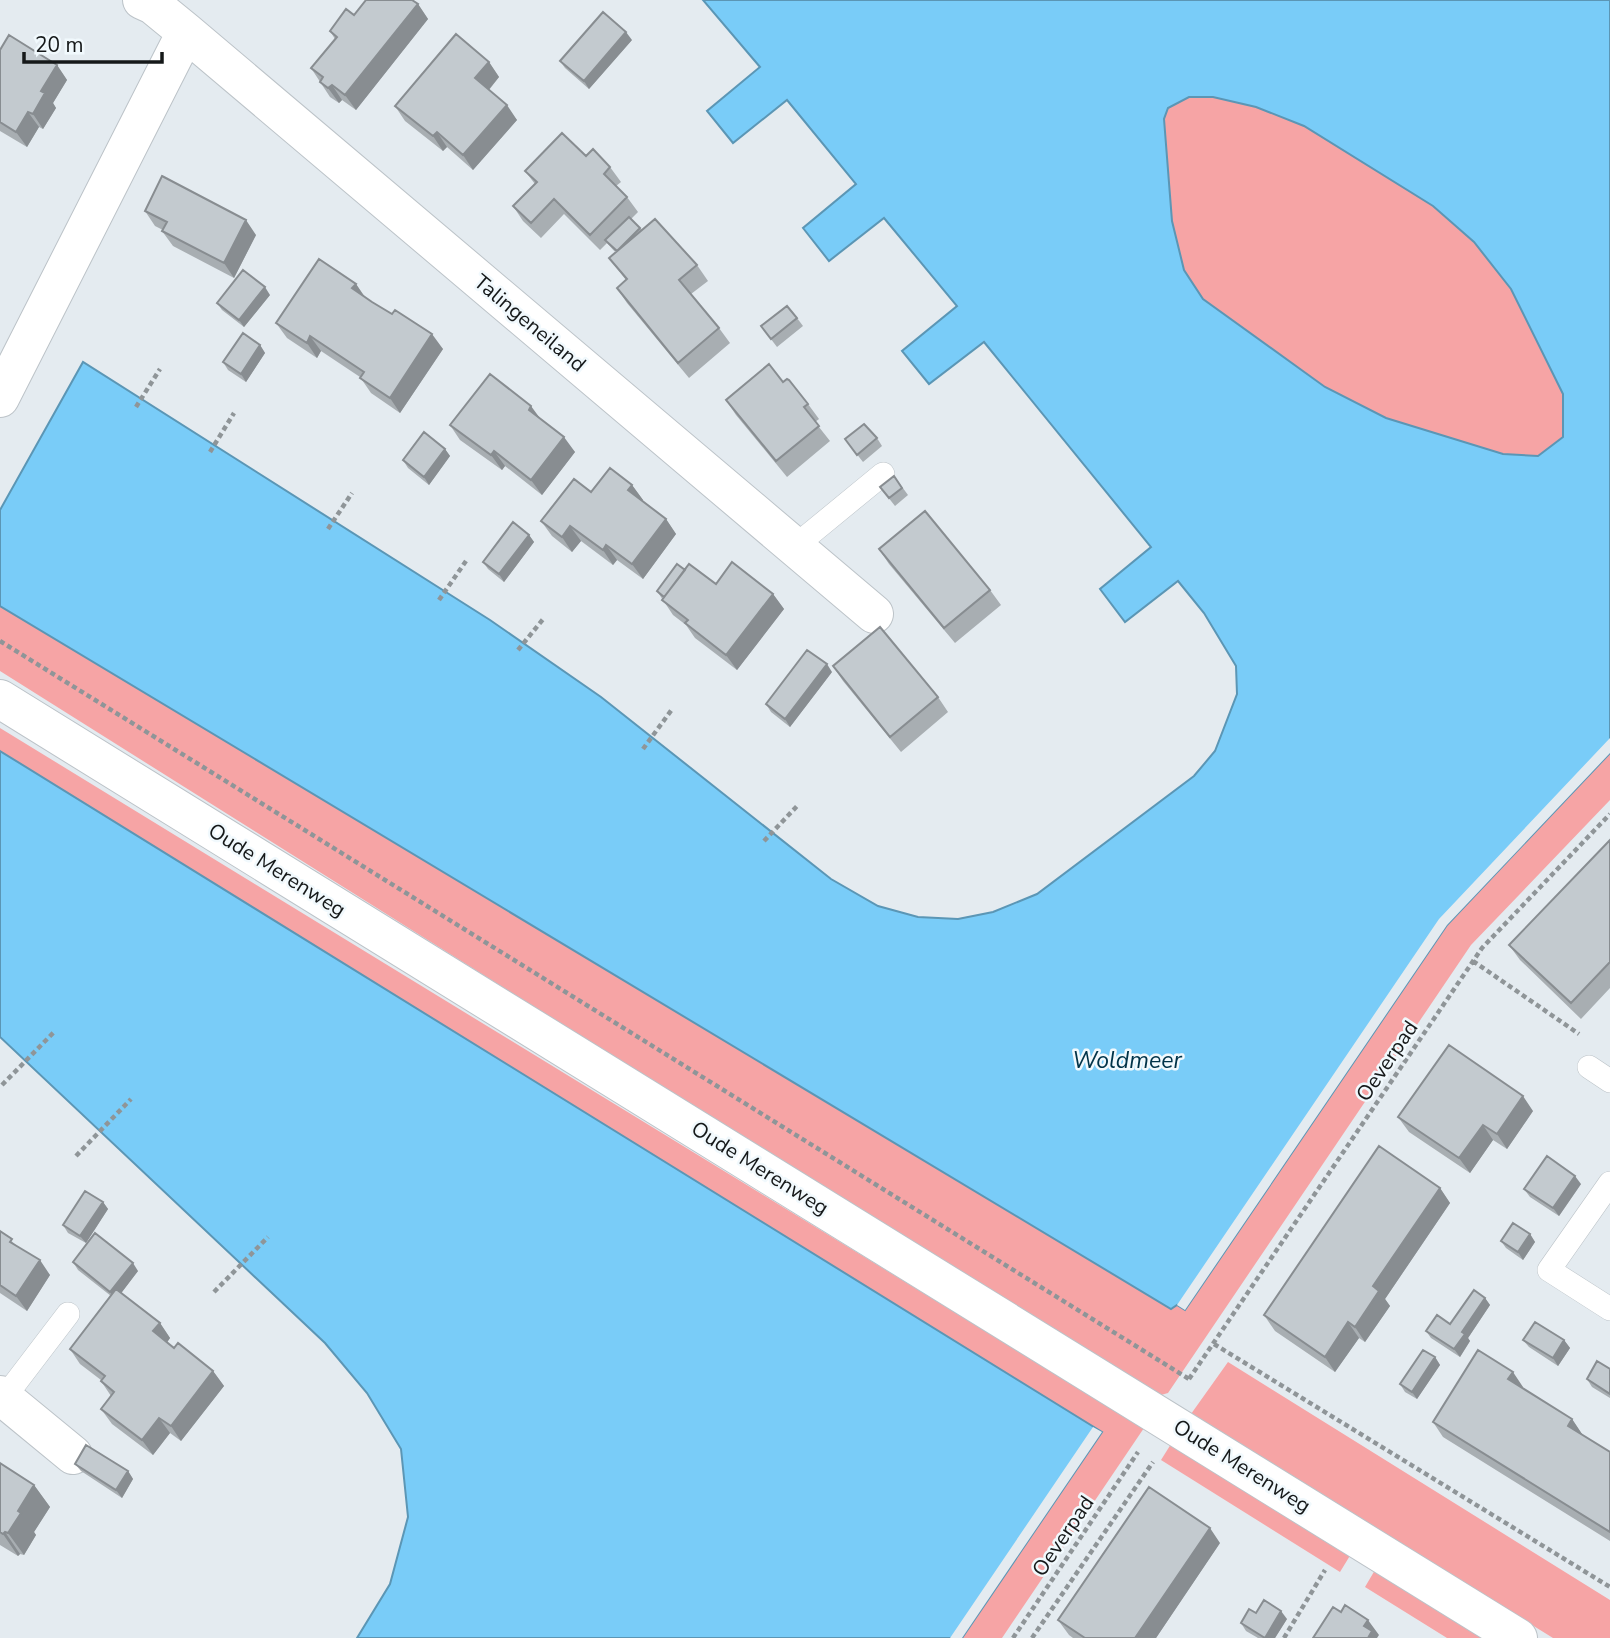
<svg xmlns="http://www.w3.org/2000/svg" width="1610" height="1638" font-family="'Nunito Sans',sans-serif">
<style>
.green{fill:#f6a4a5}
.water{fill:#79ccf8;stroke:#5b96b5;stroke-width:2;fill-rule:evenodd}
.pier{fill:#e4ebf0}
.lines{fill:none;stroke-linecap:round;stroke-linejoin:round}
.service-casing{stroke:#bcc3c8;stroke-width:24}
.minor-casing{stroke:#bcc3c8;stroke-width:40}
.path{stroke:#8f9598;stroke-width:4.5;stroke-dasharray:5 3.5;stroke-linecap:butt}
.service{stroke:#fff;stroke-width:23}
.minor{stroke:#fff;stroke-width:38}
.wall{fill:#a8aeb2}
.shaded-wall{fill:#888d91}
.building{fill:#c3cacf;stroke:#888d91;stroke-width:2}
.labels{text-anchor:middle;dominant-baseline:central;stroke-width:5;stroke-linejoin:round;paint-order:stroke}
.street-label{font-size:21px;fill:#151819;stroke:#f1f9fd}
.water-label{font-size:23px;font-style:italic;fill:#003349;stroke:#f1f9fd}
</style>
<rect width="100%" height="100%" fill="#e4ebf0"/>
<path class="green" d="M1189 97H1213L1256 107 1304 126 1433 206 1474 242 1511 289 1563 394 1564 437 1538 456 1503 454 1386 418 1325 387 1203 299 1184 270 1172 221 1164 119 1168 108Z
M0 606 1171 1309 1177 1305 1185 1310 1447 925 1610 753V800L1471 945 1168 1393 1161 1395 1003 1302 0 671Z
M0 728 1144 1428 1002 1638H962L1101 1432 0 751Z
M1228 1362 1610 1600V1638H1553L1191 1414Z
M1171 1444 1351 1554 1340 1572 1161 1460Z
M1375 1570 1483 1638H1447L1365 1587Z"/>
<path class="water" d="M703 0H1610V753L1447 925 1185 1310 1177 1305 1171 1309 0 606V510L83 362 490 620 601 697 831 879 878 906 918 917 958 919 993 912 1037 894 1194 776 1215 751 1237 694 1236 666 1204 613 1178 581 1125 622 1100 589 1151 547 984 342 929 384 902 351 957 306 884 218 829 261 803 228 856 184 787 100 733 143 707 111 760 67ZM1189 97H1213L1256 107 1304 126 1433 206 1474 242 1511 289 1563 394V437L1538 456 1503 454 1386 418 1325 387 1203 299 1184 270 1172 221 1164 119 1168 108Z
M0 751 1102 1432 962 1638H357L390 1584 408 1517 401 1449 367 1393 325 1343 0 1037Z"/>
<path class="pier" d="M1610 738V753L1447 925 1185 1310 1177 1305 1439 919Z
M1093 1427 1102 1432 962 1638H950Z"/>
<g class="lines">
<g class="service-casing">
<path id="service" d="M794 547 883 474
M1589 1067 1610 1081
M1610 1183 1549 1270 1610 1309
M4 1398 68 1314"/>
</g>
<g class="minor-casing">
<path id="minor" d="M142 0 153 5 186 32 874 614
M0 398 186 32
M0 699 1518 1638
M0 1395 73 1455"/>
</g>
<path class="path" d="M136 407 160 369
M210 452 234 413
M328 529 352 493
M439 600 466 561
M0 641 1189 1379
M518 650 544 618
M643 749 673 708
M764 841 799 804
M1473 961 1579 1034
M2 1085 55 1031
M76 1156 131 1099
M214 1292 268 1237
M1214 1344 1610 1587
M1189 1379 1482 948 1610 814
M1013 1638 1138 1452
M1032 1638 1153 1462
M1284 1638 1325 1570"/>
<use href="#service" class="service"/>
<use href="#minor" class="minor"/>
</g>
<path class="wall" d="M418 4 428 19 356 110 342 100 339 103 330 97 311 68 335 39 330 31 354 15Z
M632 40 589 89 565 68 560 61Z
M0 50 57 65 67 80 53 103 56 108 43 129 39 127 27 147 0 131Z
M489 62 499 77 489 90 517 120 473 170 447 147 443 151 405 121 395 106Z
M586 156 610 167 621 182 616 186 627 197 638 212 631 219 642 230 697 265 708 281 691 294 719 328 730 343 689 378 627 303 617 288 626 280 609 258 616 253 607 243 600 250 564 214 541 238 523 221 513 206 535 184 525 171Z
M145 211 256 235 234 278 173 246 162 231 163 230 155 226Z
M356 284 365 297 443 349 400 413 371 393 360 377 321 351 317 358 287 338 276 323Z
M270 295 244 327 222 310 217 303Z
M797 318 803 326 777 347 761 326Z
M260 345 265 353 246 382 228 370 223 362Z
M783 382 808 404 819 419 815 422 830 441 787 477 736 415 726 400Z
M540 419 575 452 542 495 505 466 502 470 460 440 450 425Z
M877 438 882 446 863 462 845 439Z
M445 449 450 456 429 485 408 468 403 460Z
M894 476 908 495 895 506 880 487Z
M632 485 643 500 642 501 666 519 676 534 643 579 617 560 613 565 581 541 572 552 552 536 541 521 591 492Z
M529 535 534 542 504 582 488 569 483 562Z
M879 549 990 590 1001 605 955 643 889 564Z
M685 570 716 584 773 594 784 609 737 670 695 638 686 625 673 615 657 591Z
M833 666 938 697 948 712 901 752 843 681Z
M832 672 790 727 771 712 766 704Z
M1610 840V988L1581 1019 1520 960 1509 945Z
M1533 1111 1507 1149 1493 1140 1470 1173 1409 1132 1398 1117Z
M1581 1184 1559 1216 1530 1197 1524 1189Z
M1440 1188 1450 1203 1385 1299 1390 1306 1365 1342 1359 1338 1335 1372 1275 1331 1264 1315Z
M103 1202 108 1209 86 1243 68 1233 63 1225Z
M0 1231 50 1275 27 1311 0 1293Z
M1530 1234 1535 1242 1523 1260 1506 1248 1501 1241Z
M73 1262 138 1271 121 1293 160 1323 170 1338 167 1342 174 1348 213 1371 224 1386 181 1441 170 1433 153 1455 112 1424 101 1409 111 1396 101 1381V1380L80 1364 70 1349 111 1296 78 1270Z
M1485 1298 1490 1305 1468 1338 1470 1341 1460 1357 1431 1338 1426 1331 1450 1324Z
M1523 1340H1564L1570 1348 1558 1366 1529 1347Z
M1435 1357 1440 1365 1417 1399 1405 1392 1400 1384Z
M1610 1369V1398L1592 1387 1587 1379Z
M1523 1387V1388L1572 1419 1582 1434V1435L1610 1452V1541L1443 1437 1433 1422Z
M0 1463 34 1485 50 1507 34 1532 36 1535 24 1555 20 1554 18 1556 0 1545Z
M75 1464 128 1471 133 1479 122 1498 81 1471Z
M1220 1543 1156 1638H1073L1069 1635 1058 1620Z
M1256 1613 1287 1619 1275 1638H1258L1246 1631 1241 1623Z"/>
<path class="shaded-wall" d="M418 4 428 19 356 110 345 95Z
M626 32 632 40 589 89 584 81Z
M489 62 499 77 486 93 475 78Z
M57 65 67 80 53 103 56 108 43 129 33 114 41 91Z
M332 85 342 100 339 103 328 88Z
M507 105 517 120 473 170 463 155Z
M28 112 39 127 27 147 16 132Z
M437 132 447 147 443 151 433 136Z
M246 220 256 235 234 278 224 263Z
M356 284 366 299 352 288Z
M265 287 270 295 244 327 239 320Z
M432 334 443 349 400 413 390 398Z
M310 336 321 351 317 358 307 343Z
M260 345 265 353 246 382 241 374Z
M531 406 542 421 529 410Z
M564 437 575 452 542 495 531 480Z
M445 449 450 456 429 485 424 477Z
M494 451 505 466 502 470 491 455Z
M632 485 643 500 638 505 628 490Z
M666 519 676 534 643 579 632 564Z
M570 526 581 541 572 552 562 537Z
M529 535 534 542 504 582 499 574Z
M606 545 617 560 613 565 603 550Z
M773 594 784 609 737 670 726 655Z
M827 664 832 672 790 727 785 719Z
M1523 1096 1533 1111 1507 1149 1497 1134Z
M1483 1125 1493 1140 1470 1173 1459 1158Z
M1575 1176 1581 1184 1559 1216 1553 1208Z
M1440 1188 1450 1203 1385 1299 1390 1306 1365 1342 1355 1327 1373 1286Z
M103 1202 108 1209 86 1243 80 1236Z
M1530 1234 1535 1242 1523 1260 1518 1252Z
M40 1260 50 1275 27 1311 16 1296Z
M133 1263 138 1271 116 1300 110 1292Z
M1485 1298 1490 1305 1468 1338 1470 1341 1460 1357 1454 1349 1462 1332Z
M1348 1322 1359 1338 1335 1372 1325 1357Z
M160 1323 170 1338 164 1347 153 1331Z
M1564 1340 1570 1348 1558 1366 1553 1358Z
M1435 1357 1440 1365 1417 1399 1412 1392Z
M213 1371 224 1386 181 1441 171 1426Z
M1513 1372 1523 1387 1519 1394 1508 1379Z
M159 1418 170 1433 153 1455 142 1440Z
M1572 1419 1582 1434 1578 1441 1568 1426Z
M128 1471 133 1479 122 1498 116 1490Z
M34 1485 50 1507 34 1532 36 1535 24 1555 8 1533 18 1511Z
M1210 1528 1220 1543 1156 1638H1135Z
M5 1532 20 1554 18 1556 3 1534Z
M1281 1611 1287 1619 1275 1638H1265Z
M1368 1620 1379 1635 1377 1638H1368L1364 1626Z"/>
<path class="building" d="M366 0H412L418 4 345 95 332 85 328 88 320 82 323 77 311 68 337 37 330 31 346 9 354 15Z
M603 12 626 32 584 81 560 61Z
M456 34 489 62 475 78 507 105 463 155 437 132 433 136 395 106Z
M9 35 57 65 41 91 45 93 33 114 28 112 16 132 0 122V50Z
M562 133 586 156 593 149 610 167 604 174 627 197 590 235 554 199 531 223 513 206 537 182 525 171Z
M162 176 246 220 224 263 162 231 167 222 145 211Z
M629 217 640 228 617 251 605 240Z
M655 219 697 265 679 280 719 328 678 363 617 288 627 279 609 258Z
M319 259 356 284 352 288 372 302 392 314 395 310 432 334 390 398 360 378 364 372 310 336 307 343 276 323Z
M243 270 265 287 239 320 217 303Z
M787 306 797 318 771 339 761 326Z
M243 333 260 345 241 374 223 362Z
M769 364 783 382 787 379 789 380 808 404 804 407 819 426 776 461 726 400Z
M490 374 531 406 529 410 564 437 531 480 494 451 491 455 450 425Z
M864 424 877 438 857 455 845 439Z
M424 432 445 449 424 477 403 460Z
M610 468 632 485 628 490 666 519 632 564 606 545 603 550 570 526 562 537 541 521 574 479 591 492Z
M894 476 902 488 889 498 880 487Z
M925 511 990 590 944 628 879 549Z
M513 522 529 535 499 574 483 562Z
M732 562 773 594 726 655 685 623 688 620 662 600 689 564 716 584Z
M677 564 685 570 664 597 657 591Z
M880 627 938 697 890 737 833 666Z
M807 650 827 664 785 719 766 704Z
M1610 840V962L1571 1003 1509 945Z
M1449 1045 1523 1096 1497 1134 1483 1125 1459 1158 1398 1117Z
M1379 1146 1440 1188 1373 1286 1379 1291 1355 1327 1348 1322 1325 1357 1264 1315Z
M1547 1156 1575 1176 1553 1208 1524 1189Z
M85 1191 103 1202 80 1236 63 1225Z
M1513 1223 1530 1234 1518 1252 1501 1241Z
M0 1231 12 1239 10 1242 40 1260 16 1296 0 1285Z
M95 1233 133 1263 110 1292 73 1262Z
M116 1289 160 1323 153 1331 174 1348 178 1343 213 1371 171 1426 159 1418 142 1440 101 1409 114 1392 101 1381 105 1376 70 1349Z
M1474 1290 1485 1298 1462 1332 1465 1334 1454 1349 1426 1331 1437 1315 1450 1324Z
M1535 1322 1564 1340 1553 1358 1523 1340Z
M1423 1350 1435 1357 1412 1392 1400 1384Z
M1478 1350 1513 1372 1508 1379 1572 1419 1568 1426 1610 1452V1532L1433 1422Z
M1597 1361 1610 1369V1394L1587 1379Z
M86 1445 128 1471 116 1490 75 1464Z
M0 1463 34 1485 18 1511 21 1513 8 1533 5 1532 3 1534 0 1532Z
M1149 1487 1210 1528 1135 1638H1085L1058 1620Z
M1264 1600 1281 1611 1265 1638 1241 1623 1249 1609 1256 1613Z
M1345 1605 1368 1620 1364 1626 1372 1631 1368 1638H1313L1333 1607 1341 1612Z"/>
<g class="labels">
<g class="street-label">
<text transform="translate(530 323) rotate(40)">Talingeneiland</text>
<text transform="translate(277 870) rotate(32)">Oude Merenweg</text>
<text transform="translate(1387 1061) rotate(-56)">Oeverpad</text>
<text transform="translate(760 1168) rotate(32)">Oude Merenweg</text>
<text transform="translate(1242 1466) rotate(32)">Oude Merenweg</text>
<text transform="translate(1063 1536) rotate(-56)">Oeverpad</text>
</g>
<g class="water-label">
<text x="1127" y="1060">Woldmeer</text>
</g>
</g>
<path d="M24 52v10h138v-10" fill="none" stroke="#151819" stroke-width="3.5"/>
<text x="35" y="52" font-size="21" fill="#151819" stroke="#f1f9fd" stroke-width="5" paint-order="stroke">20 m</text>
</svg>
